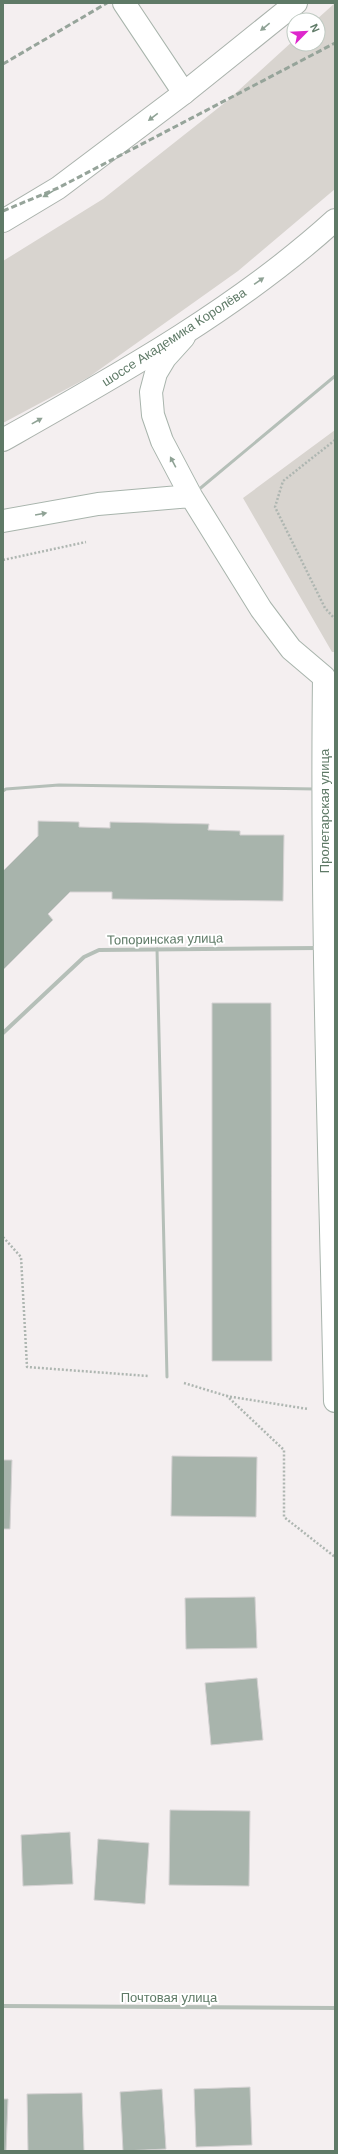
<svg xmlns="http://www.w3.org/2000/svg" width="338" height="2154" font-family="Arial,sans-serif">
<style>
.green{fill:#d8d4cf}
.building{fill:#a8b4ac;stroke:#d5d2d3}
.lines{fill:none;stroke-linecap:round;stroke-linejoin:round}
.secondary-casing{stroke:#a8b4ac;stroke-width:24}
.highway-casing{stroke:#aab2ac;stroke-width:24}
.path{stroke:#aeb6b1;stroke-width:2.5;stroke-dasharray:2 2;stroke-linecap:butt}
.lane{stroke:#b5bfb8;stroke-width:3}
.street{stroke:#b5bfb8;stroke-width:4}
.secondary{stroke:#fff;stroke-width:22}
.highway{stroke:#fff;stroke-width:22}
.rail{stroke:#96a49a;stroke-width:3;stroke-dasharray:6 3;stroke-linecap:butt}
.oneway{fill:#8fa295}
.labels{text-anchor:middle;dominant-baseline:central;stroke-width:4;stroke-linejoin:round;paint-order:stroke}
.street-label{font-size:13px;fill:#5f7a67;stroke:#fff}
</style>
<rect width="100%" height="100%" fill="#f4eff0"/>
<path class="green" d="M335 3V189L238 271 89 377 3 423V261L103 199 227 101 294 40V44H318V20H316Z
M335 430V652H332L243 498Z"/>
<path class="building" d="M38 821 79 822V827L110 828V822L209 824 208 830 240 831V835H284L283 901 112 899V892H70L48 914 53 920 3 970V871L38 836Z
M212 1003H271L272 1361H212Z
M172 1456 257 1457 256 1517 171 1516Z
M3 1460H12L10 1529H3Z
M255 1597 257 1648 186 1649 185 1598Z
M257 1678 263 1740 211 1745 205 1683Z
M170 1810 250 1811 249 1886 169 1885Z
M70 1832 73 1884 23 1886 21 1835Z
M98 1839 149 1843 145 1904 94 1900Z
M250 2087 252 2145 196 2147 194 2089Z
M162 2089 166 2149 123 2151 120 2092Z
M82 2093 84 2151H28L27 2094Z
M3 2099H8L6 2151H3Z"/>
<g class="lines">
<g class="secondary-casing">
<path id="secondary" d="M124 3 184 93
M184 337 165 358 156 373 151 392 153 415 162 441 191 496 261 609 291 649 324 677
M3 521 98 504 191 496
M324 677C321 918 330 1160 335 1401"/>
</g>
<g class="highway-casing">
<path id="highway" d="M3 221 58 188 184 93 296 3
M3 440C118 375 237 309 335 220"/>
</g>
<path class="path" d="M335 440 283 481 275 507 325 608 335 619
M3 560 86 542
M3 1237 21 1257 27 1367 148 1376
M184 1383 227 1396 284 1450V1517L335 1557
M226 1396 308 1409"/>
<path class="lane" d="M197 491 335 376
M3 791 6 789 59 785 316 789
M157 949 167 1377"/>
<path class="street" d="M3 1033 84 957 99 950 318 948
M3 2006 335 2008"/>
<use href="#secondary" class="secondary"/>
<use href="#highway" class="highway"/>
<path class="rail" d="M3 64 107 3
M3 211 58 188 335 43"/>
</g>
<defs><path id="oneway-solid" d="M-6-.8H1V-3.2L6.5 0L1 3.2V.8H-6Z"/></defs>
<g class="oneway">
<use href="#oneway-solid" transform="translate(265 27) rotate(141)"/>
<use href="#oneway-solid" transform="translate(153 117) rotate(143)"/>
<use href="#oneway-solid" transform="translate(48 194) rotate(149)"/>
<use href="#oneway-solid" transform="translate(259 281) rotate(-35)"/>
<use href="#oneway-solid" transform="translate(37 421) rotate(-29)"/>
<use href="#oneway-solid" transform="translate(173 462) rotate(-118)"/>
<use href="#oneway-solid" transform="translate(41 514) rotate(-10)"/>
</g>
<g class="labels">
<g class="street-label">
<text transform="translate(174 337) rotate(-33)">шоссе Академика Королёва</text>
<text transform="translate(324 811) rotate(-90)">Пролетарская улица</text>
<text transform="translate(165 939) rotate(-1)">Топоринская улица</text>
<text x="169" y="1997">Почтовая улица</text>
</g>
</g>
<rect width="338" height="2154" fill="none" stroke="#5f7a67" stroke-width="8"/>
<g transform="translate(306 32) rotate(66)"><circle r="19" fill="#ffffff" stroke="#bfcac2"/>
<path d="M0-3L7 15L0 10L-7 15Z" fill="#de26cc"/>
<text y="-6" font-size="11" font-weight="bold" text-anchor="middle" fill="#5f7a67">N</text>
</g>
</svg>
